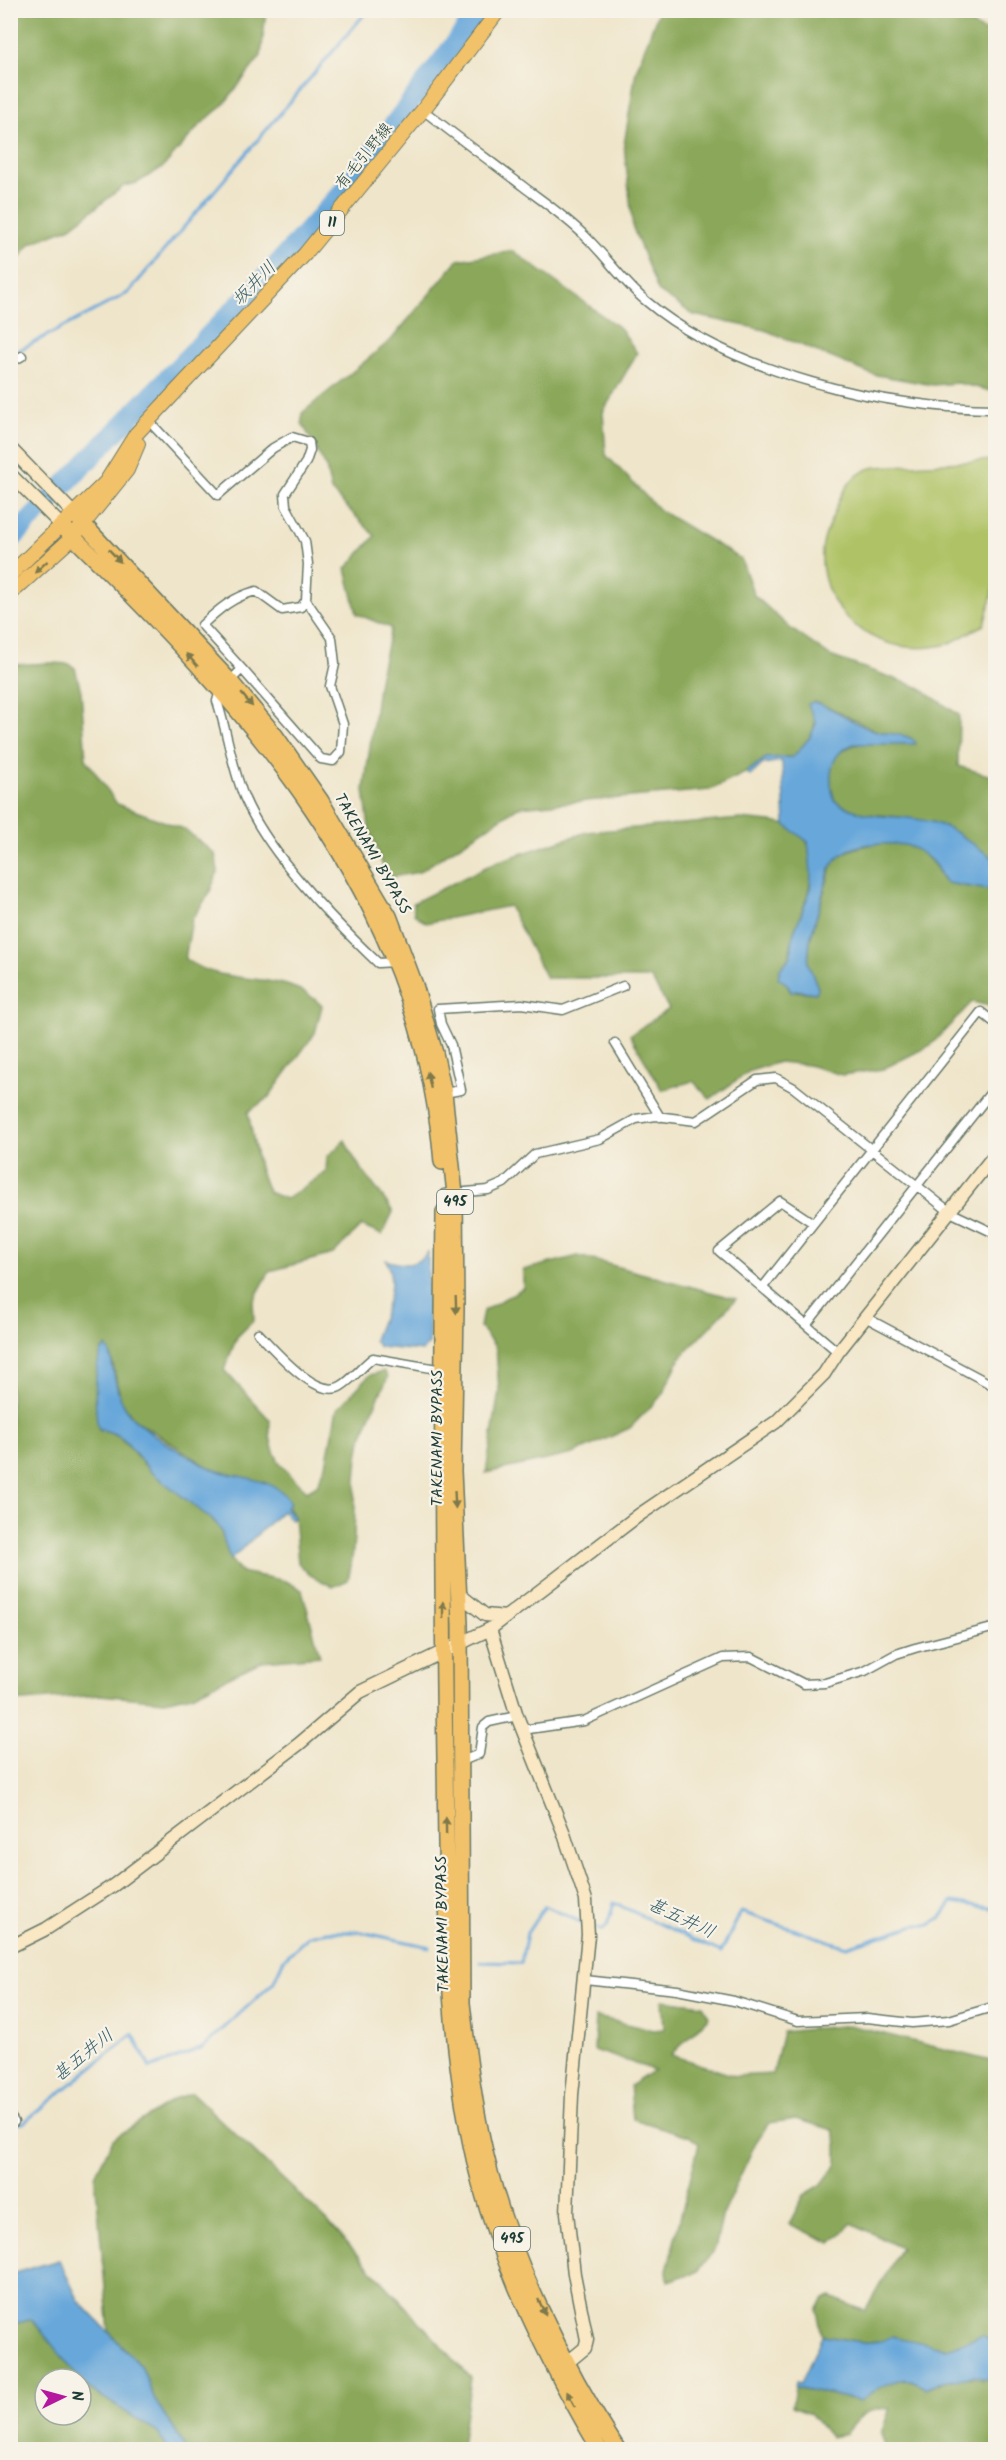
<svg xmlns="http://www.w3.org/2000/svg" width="1006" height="2460" font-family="Kalam,'Klee One',sans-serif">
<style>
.green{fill:#afc265;stroke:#67804c;stroke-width:1.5}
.forest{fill:#8ba85a;stroke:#557247;stroke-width:1.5}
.water{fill:#68a7da;stroke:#447287;stroke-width:1.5}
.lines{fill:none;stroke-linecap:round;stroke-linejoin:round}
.stream{stroke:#68a7da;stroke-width:3}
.river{stroke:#68a7da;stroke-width:20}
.street-casing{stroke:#687868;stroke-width:11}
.secondary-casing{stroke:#687868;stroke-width:15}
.primary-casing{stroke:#687868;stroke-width:16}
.highway-casing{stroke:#687868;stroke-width:18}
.street{stroke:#fff;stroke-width:8}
.secondary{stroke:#fae7c3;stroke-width:12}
.primary{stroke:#f2c26a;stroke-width:14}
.highway{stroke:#f2c26a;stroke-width:15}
.oneway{fill:#7e794c}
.labels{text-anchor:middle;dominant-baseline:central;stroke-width:4.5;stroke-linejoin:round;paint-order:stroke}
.shield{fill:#f7f3e8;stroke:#60746a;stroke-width:1.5}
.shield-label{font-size:15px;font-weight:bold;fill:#1f3d34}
.street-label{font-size:16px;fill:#1f3d34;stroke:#f7f3e8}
.water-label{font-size:18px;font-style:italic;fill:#355d66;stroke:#f7f3e8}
</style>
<rect width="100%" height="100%" fill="#f7f3e8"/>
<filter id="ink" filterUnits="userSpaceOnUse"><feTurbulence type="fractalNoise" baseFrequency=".0167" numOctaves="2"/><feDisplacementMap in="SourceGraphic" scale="12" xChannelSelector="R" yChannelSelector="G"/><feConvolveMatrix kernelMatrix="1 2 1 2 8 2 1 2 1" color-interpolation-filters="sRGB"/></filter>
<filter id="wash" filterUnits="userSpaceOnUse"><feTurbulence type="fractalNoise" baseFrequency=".008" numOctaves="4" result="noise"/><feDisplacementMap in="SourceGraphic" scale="24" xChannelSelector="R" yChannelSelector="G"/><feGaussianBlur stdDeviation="1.35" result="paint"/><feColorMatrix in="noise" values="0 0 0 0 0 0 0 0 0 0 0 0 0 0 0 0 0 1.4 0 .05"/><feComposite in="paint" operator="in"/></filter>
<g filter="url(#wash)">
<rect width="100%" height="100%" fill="#efe5ca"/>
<path class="green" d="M995 460V583L984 625C972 630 959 640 947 644 884 661 818 618 822 550 823 537 830 523 835 511 842 490 854 471 876 467Z"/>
<path class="forest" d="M11 10 266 11 261 56 224 104 199 126 163 167 137 183 124 186 71 227 31 243 11 268Z
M659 10 943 11 995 36V392L958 383 933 385 871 374 765 330 694 315 658 291 633 228 624 145 636 71Z
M513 251 621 329 637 353 603 412 606 455 659 510 741 559 754 595 790 628 830 656 918 687 959 715 958 766 995 777V859C967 843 940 823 907 818 876 812 865 820 835 801 813 741 862 744 903 736 868 735 845 709 813 702 818 729 813 738 793 757L766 758 747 772 710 790 518 807 419 872 387 878 369 827 364 790 379 680 391 628 357 614 346 569 375 536 331 491 326 467 302 423V413L391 340 458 260Z
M52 663 69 664 75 668 81 691 86 759 117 804 184 829 215 854 218 871 209 894 192 919 185 959C228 990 286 967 322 1006L315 1033 268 1098 248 1112 259 1168 268 1192 286 1199 326 1172 327 1157 345 1140C356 1167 377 1187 393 1212L382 1235 361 1226 333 1254 270 1271 253 1302 254 1320 237 1337 224 1370 270 1420C267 1455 283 1469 307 1491L317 1485 326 1465 337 1409 370 1375 384 1371 388 1377C379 1398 365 1423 360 1446 351 1490 359 1537 348 1580L333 1587 310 1575 298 1563 294 1517 274 1487 234 1477 211 1469 134 1419 121 1400 110 1352 102 1350 95 1396 100 1431 118 1435 151 1472 215 1522 220 1528 230 1559 241 1572 286 1581 302 1590 320 1656 262 1661 192 1695 164 1701 100 1695 11 1702 10 665Z
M741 819C755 821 770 821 783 824 832 838 807 901 794 932 789 947 793 957 780 970L790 991 816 993 818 988 808 963 810 940 833 861C849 846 891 837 912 846 920 850 931 860 936 867 939 871 940 877 942 879 951 887 982 887 995 891V1007L972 1002 931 1045 883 1069 842 1075 808 1065 779 1062 750 1071 710 1099 693 1081 662 1090 630 1035 669 1009 651 978H546L509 906 426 923 414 914 413 903 496 862 587 832Z
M578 1256 736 1299 680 1358 662 1395 630 1428 573 1454 486 1473 499 1391 496 1348 480 1327 483 1311 523 1288V1270Z
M662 2000 703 2005 709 2017 671 2055 735 2076 773 2074 783 2032 849 2025 995 2062V2449H886L881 2433 890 2409C867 2407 859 2416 845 2434L830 2437 810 2413 792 2406 795 2387 860 2401C877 2387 906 2368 925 2389 942 2382 965 2373 982 2380L983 2335 947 2348 862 2342 822 2336 817 2310 824 2299 831 2297 865 2311 901 2248 852 2223 832 2243 789 2224 804 2195 821 2185 837 2164V2143L833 2130 796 2119 769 2123 756 2142 723 2213 715 2249 698 2271 668 2281 667 2270 699 2144 689 2136 633 2119 630 2086 654 2070 594 2050 596 2017 653 2030 664 2029Z
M192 2093 329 2223 471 2378 461 2446 464 2449H187L156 2402 141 2366 109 2332 95 2176 113 2139 176 2098Z
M32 2319 80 2379H45V2415H81V2381L158 2433 168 2449 11 2450V2325Z"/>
<path class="water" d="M813 702C836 707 851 724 873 730 884 734 913 733 916 744H854C829 753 827 778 835 801 870 823 898 812 935 823 956 829 977 848 995 859V891L947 883C941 878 942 876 938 870 933 859 916 848 905 845 877 842 842 841 829 871L810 940 808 963 818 988 816 993 796 990 792 993 786 983 778 978 780 969 791 956 793 935 810 891 811 873 808 842 785 825 782 761 763 764 750 776 747 772 766 758 793 757 810 737 816 724 808 704Z
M428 1252 429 1344 422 1351 379 1347 374 1340C383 1313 399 1288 386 1260 403 1266 416 1267 428 1252Z
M106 1346 110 1352C113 1370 116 1393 126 1409 138 1428 192 1460 213 1469 236 1479 280 1477 290 1503L286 1508 294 1517 291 1520 282 1511 230 1560 220 1528 215 1522 151 1472 126 1442 118 1435 98 1428C95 1410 92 1358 106 1346Z
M59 2260 79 2301 141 2366 156 2402 187 2449H168L158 2433 84 2385 32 2319 11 2325V2274Z
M983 2335 992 2342 994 2379 991 2380 974 2376 939 2383 925 2389C907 2368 877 2387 861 2401L795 2387 796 2382 801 2383 822 2336C844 2338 873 2349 892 2336L947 2348Z"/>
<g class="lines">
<path class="stream" d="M10 355 128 293 368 10
M592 1926 602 1930 607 1926 614 1903 721 1952 741 1912 847 1947 915 1925H930L940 1919 952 1902 996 1909
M480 1962 521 1963 527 1933 545 1906 583 1923
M10 2124 23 2123 133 2034 150 2068 201 2049 273 1983 284 1959 309 1936 327 1932H361L430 1947"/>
<path class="river" d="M10 541 274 268 344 190 480 10"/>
</g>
</g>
<g filter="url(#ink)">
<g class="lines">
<g class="street-casing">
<path id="street" d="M423 110C456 136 490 161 524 187 544 202 566 217 584 235 606 256 623 282 646 301 731 373 886 409 996 409
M10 363 22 356
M148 420 218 495 273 448 292 437 309 442 310 450 306 462 285 494 286 506 305 541 308 564 306 600 332 638 335 664 330 686 343 724 341 752 333 761 321 759 242 669 229 682
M242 669 202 625C219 609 233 597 256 591L282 610 301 607 306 600
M220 691 217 701C227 731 233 772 245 799 269 854 335 922 378 963L395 962
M615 1043 660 1117
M444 1093 461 1090 451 1045 441 1024 438 1009 522 1004 563 1010 623 986
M444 1194 488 1190 504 1183 535 1154 600 1139 636 1119 656 1116 696 1121 757 1080 776 1078 794 1088 950 1212 996 1234
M813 1223 780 1201 719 1251 838 1352
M763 1287 981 1012 996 1024
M865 1317 996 1387
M807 1324 996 1086
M258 1333C274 1349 317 1401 341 1386 353 1379 362 1366 373 1358L443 1370
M522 1730 584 1721 723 1658 751 1657 804 1684 825 1683 865 1671 896 1654 915 1648 996 1627
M460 1762 479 1754 483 1727 489 1722 517 1716
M585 1980 677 1990 734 2001 798 2021 867 2018 912 2023 949 2020 996 2006
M10 2116 14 2122"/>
</g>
<g class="secondary-casing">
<path id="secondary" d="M10 448 74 514
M10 474 62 526
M459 1594 485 1615 506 1617
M490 1629 517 1716 563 1831 586 1900 588 1935 572 2095 567 2213 574 2274 587 2340 585 2348 568 2362
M10 1947 46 1929 114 1885 299 1744 360 1692 490 1629 639 1515 776 1422 824 1374 838 1352 996 1153"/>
</g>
<g class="primary-casing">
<path id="primary" d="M10 575 106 482 136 434 305 254 423 110 499 10
M10 594 73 537 127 470 138 444"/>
</g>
<g class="highway-casing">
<path id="highway" d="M74 514 230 681 275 735 321 801 389 916 415 985 435 1053 444 1093 455 1194 456 1310 453 1471 460 1624 462 2003C468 2055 474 2106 486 2156 508 2252 564 2367 618 2450
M62 526C246 705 420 892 442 1162
M444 1212C442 1395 442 1577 445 1760 447 1901 444 2045 480 2183 505 2276 551 2367 600 2450"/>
</g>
<use href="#street" class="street"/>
<use href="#secondary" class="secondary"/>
<use href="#primary" class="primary"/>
<use href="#highway" class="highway"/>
</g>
<defs><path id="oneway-solid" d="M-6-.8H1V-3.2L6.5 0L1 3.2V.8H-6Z" transform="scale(1.5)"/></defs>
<g class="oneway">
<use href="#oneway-solid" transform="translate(115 556) rotate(47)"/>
<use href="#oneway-solid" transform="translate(41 567) rotate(137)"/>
<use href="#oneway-solid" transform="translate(192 660) rotate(-132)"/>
<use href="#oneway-solid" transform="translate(247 700) rotate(50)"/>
<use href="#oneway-solid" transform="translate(429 1080) rotate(-102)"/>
<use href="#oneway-solid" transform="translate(456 1305) rotate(88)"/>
<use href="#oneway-solid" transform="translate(455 1500) rotate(87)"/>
<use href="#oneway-solid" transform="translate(443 1610) rotate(-91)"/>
<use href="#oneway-solid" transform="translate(446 1826) rotate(-91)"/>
<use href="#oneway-solid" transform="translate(542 2307) rotate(64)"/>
<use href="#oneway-solid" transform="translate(571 2399) rotate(-118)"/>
</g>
</g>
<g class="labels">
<g class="shield">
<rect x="320" y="211" width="24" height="24" rx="4.5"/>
<rect x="437" y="1190" width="36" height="24" rx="4.5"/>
<rect x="494" y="2227" width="36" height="24" rx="4.5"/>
</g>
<g class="shield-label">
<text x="332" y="223">11</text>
<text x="455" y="1202">495</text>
<text x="512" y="2239">495</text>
</g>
<g class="street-label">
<text transform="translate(364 156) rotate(-51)">有毛引野線</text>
<text transform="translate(372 854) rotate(60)">TAKENAMI BYPASS</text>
<text transform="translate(437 1438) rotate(-90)">TAKENAMI BYPASS</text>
<text transform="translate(443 1924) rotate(-91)">TAKENAMI BYPASS</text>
</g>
<g class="water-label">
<text transform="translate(255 284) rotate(-46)">坂井川</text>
<text transform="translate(681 1919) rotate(25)">甚五井川</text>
<text transform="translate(84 2056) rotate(-39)">甚五井川</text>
</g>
</g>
<rect width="1006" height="2460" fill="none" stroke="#f7f3e8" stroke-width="36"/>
<g transform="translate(63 2397) rotate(85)"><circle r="28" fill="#f7f3e8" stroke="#a1aaa0" stroke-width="1.5"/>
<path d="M0-4.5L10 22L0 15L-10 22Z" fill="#b5179e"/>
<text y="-9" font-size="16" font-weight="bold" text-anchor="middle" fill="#1f3d34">N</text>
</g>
</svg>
